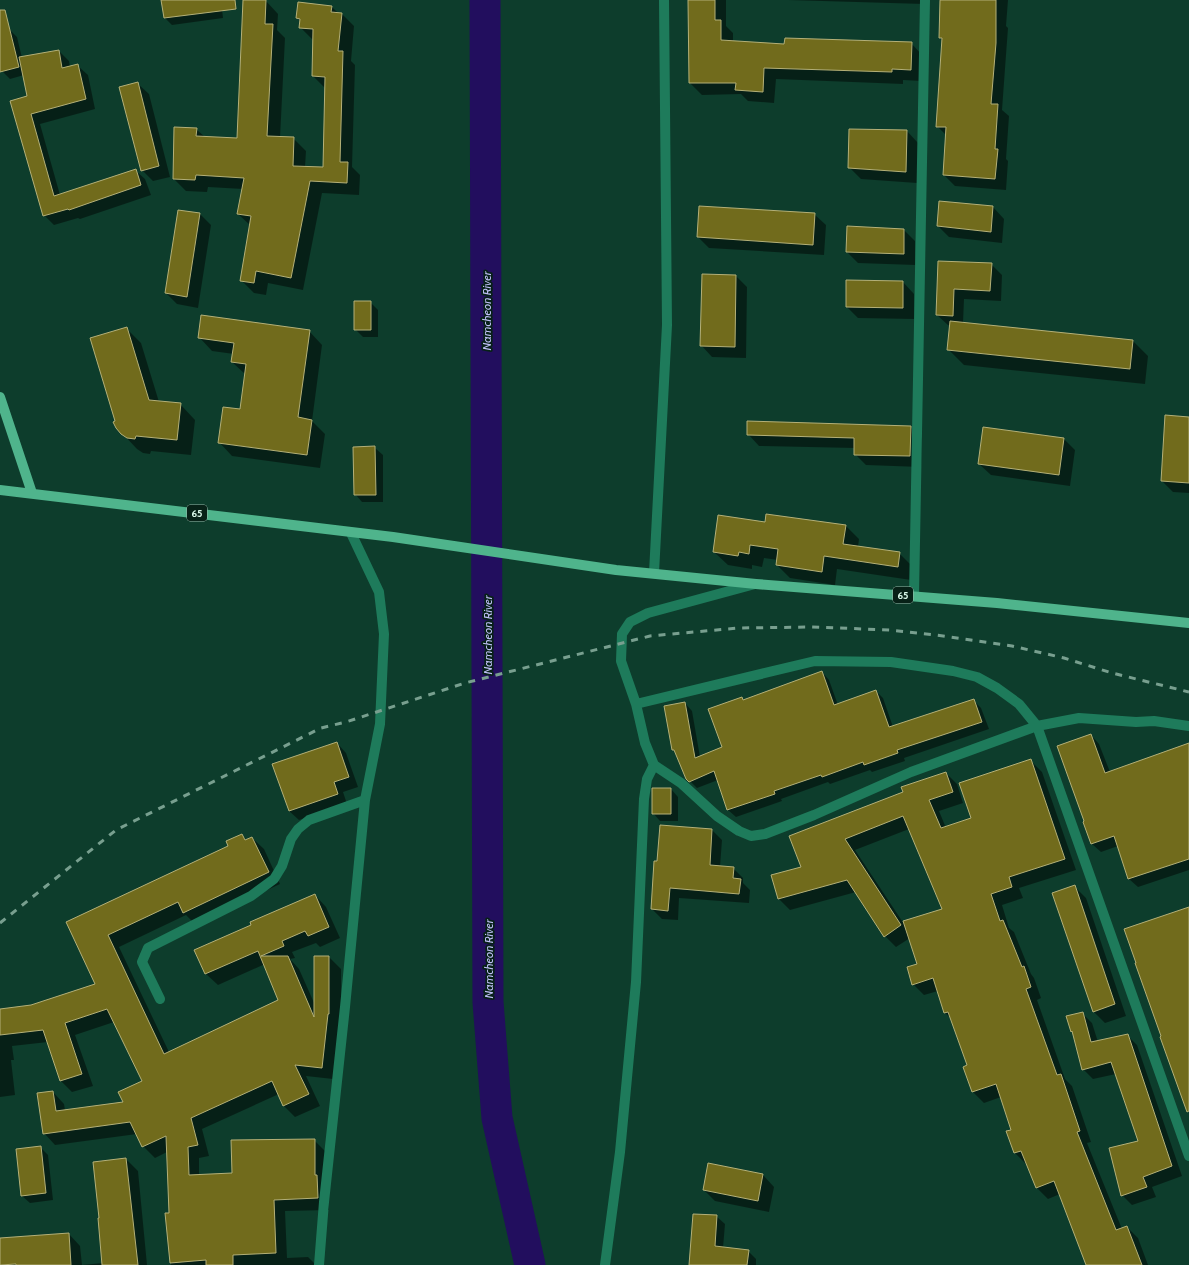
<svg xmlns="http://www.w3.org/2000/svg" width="1189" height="1265" font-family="Cabin,sans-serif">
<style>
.shadow{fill:#0007;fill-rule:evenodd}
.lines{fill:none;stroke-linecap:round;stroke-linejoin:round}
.river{stroke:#220e5e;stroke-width:31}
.building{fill:#716b1c;stroke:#b4b078}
.minor{stroke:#1e7b5b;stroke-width:10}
.major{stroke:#4fb48c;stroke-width:10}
.rail{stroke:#789f8f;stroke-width:3;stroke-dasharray:7 7;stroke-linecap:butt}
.labels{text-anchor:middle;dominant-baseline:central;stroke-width:3.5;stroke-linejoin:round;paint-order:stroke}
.shield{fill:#072117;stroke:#9bb9ab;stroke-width:1}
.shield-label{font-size:10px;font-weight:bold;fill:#dbfaeb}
.water-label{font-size:12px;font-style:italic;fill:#bfbff6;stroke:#072117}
</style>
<rect width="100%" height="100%" fill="#0d3d2c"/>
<path class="shadow" d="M162 0H221L223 18 172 25 165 18Z
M688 0H726V26L733 33V42L785 45 911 43 922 55V81L903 80V84L776 79 774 103 748 101 741 94 702 95 690 83Z
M788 0H924V4Z
M939 0H1008L1006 26 1008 28 1006 55 1002 110 1009 116 1006 159 1008 161 1006 190 955 186 944 175 947 136 937 126 942 40 940 38 941 3Z
M266 1 278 14 277 30 285 38 280 138H293L306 151 305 167 324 168 325 88 313 76V40L300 27 301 22 297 18 332 7 339 14H342L354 26 351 61 355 65 352 167 360 175 359 195 322 193 303 290 268 283 266 295 254 293 241 280 251 226 238 214 243 189 208 187 207 192 186 191 174 179 196 129 205 137 238 139Z
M10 30 17 37 22 58 59 51 69 61 70 67 78 66 88 75 95 109 40 124 60 195 135 170 145 179 151 195 80 219 78 218 54 225 44 215 29 97 24 75 10 79 2 71 0 62V32Z
M137 83 149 94 170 177 153 181 142 170Z
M907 131 918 143 917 183 861 179 849 167Z
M993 207 1004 219 1002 243 949 237 938 226Z
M200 214 211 225 198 308 177 304 166 293Z
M814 214 826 225 824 255 709 248 698 237Z
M904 230 915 241V265L858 263 847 252Z
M939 262 991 264 1002 275 1001 301 964 299 963 323 1133 341 1148 356 1145 384 964 365 949 350 951 326 948 325 937 315Z
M736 276 747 287 746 358 712 357 701 345Z
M903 282 914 294V319L858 318 847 307Z
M370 302 378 310V337H363L355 329Z
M126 328 141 343 159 402 180 404 195 420 191 455 151 451 150 454 143 453 137 449 122 433 116 421Z
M309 331 322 345 312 421 325 434 320 468 232 456 219 442 241 410 246 375 232 362 234 354 212 351 199 337Z
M1189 418V493L1173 492 1162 481Z
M910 427 922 438 921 467 866 465 855 454V448L759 446 748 434Z
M1064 439 1075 450 1070 486 991 475 979 464Z
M354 448H375L383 455V502H362L355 494Z
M766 523 846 526 859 539 858 547 899 553 913 567 911 580 837 569 835 585 790 578 777 565 778 560 764 558 762 567 752 565V569L728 565 714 552Z
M822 672 829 680 838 705 876 691 883 698 893 727 973 700 981 708 989 729 904 758 905 761 872 772 870 770 830 784 828 782 781 799 782 801 736 817 728 810 718 780 697 788 687 778 677 754 673 750 685 703 692 711 700 757 723 748 742 698 744 700Z
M1091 735 1099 744 1110 772 1189 744V870L1138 887 1129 879 1118 846 1101 852 1092 844Z
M337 743 346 753 358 787 343 792 347 804 299 820 289 811Z
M1031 761 1042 772 1076 870 1019 888 1023 898 1002 905 1009 928 1014 932 1031 974 1034 978 1041 998 1037 1000 1065 1079 1072 1086 1091 1142 1087 1143 1122 1229 1127 1227 1138 1238 1148 1265H1087L1060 1194 1048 1199 1037 1188 1027 1164H1026L1015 1153 1007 1132 1012 1130 1001 1097 984 1103 973 1092 969 1066 952 1019 945 1013 938 991 924 995 913 984 918 965 910 938 896 947 885 936 856 892 790 910 779 899 803 867 904 793 946 773 957 784 963 803 939 811 946 828 972 819ZM909 829 943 910 906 927 855 850Z
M671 789 678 797V821H660L653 813Z
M661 826 712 830 722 840 720 867 733 868 743 878V883L750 890 749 903 679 898 678 920 662 919 652 909 658 862Z
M241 835 247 840 252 838 264 849 280 884 195 924 186 915 119 947 169 1052 280 1001 265 964 218 985 206 974 196 951 315 895 326 907 340 938 320 947 316 943 292 952 295 958 290 959 299 969 315 1005V957H329L341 969V1025L333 1079 306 1076 320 1106 295 1117 284 1106 279 1094 202 1129 209 1156 199 1158V1175L233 1174 314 1140 326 1152 329 1210 285 1211 287 1258 308 1257 316 1265H171L166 1214H170L167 1152 155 1158 143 1146 137 1134 55 1145 44 1133 53 1092 64 1104 65 1110 124 1103 143 1082 114 1022 75 1035 93 1086 72 1092 61 1081 48 1042 12 1046 14 1060H11L15 1095 0 1097V1010L31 1006 97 984 68 923 229 846Z
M1075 887 1086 898 1126 1016 1105 1023 1094 1012Z
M1082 1013 1092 1023 1098 1042 1127 1035 1137 1045 1182 1176 1152 1187 1156 1197 1132 1205 1122 1195 1139 1142 1116 1074 1093 1079 1083 1069 1073 1033 1072 1031Z
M40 1147 48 1155 53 1200 30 1203 22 1196Z
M126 1159 138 1171 147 1265H0V1239L69 1234 80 1246 82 1265 103 1263Z
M763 1175 774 1187 769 1212 715 1201 704 1190Z
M716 1216 725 1224 723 1248 748 1251 756 1259V1265H690Z"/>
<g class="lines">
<path class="river" d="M485 0 488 1002 497 1118 530 1265"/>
</g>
<path class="building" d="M161 0H235L236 9 164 18Z
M243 0H266L265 24H273L267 136 294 137 293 166 323 167 325 77 312 76 313 29 299 28 300 19 296 18 298 2 332 6 331 12 342 13 338 51H343L340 162H348L347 183 310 181 291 278 256 271 254 283 240 281 251 216 237 214 244 178 196 175 195 180 173 179 174 127 197 128 196 136 237 138Z
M688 0H715V20H721V40L784 44 785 38 912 42 911 70 892 69V72L764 68 763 92 735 90 736 83H689Z
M940 0H996V43L991 104H998L995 149H998L995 179 943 175 946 127H936L942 38H939Z
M0 10H5L19 67 0 72Z
M59 50 62 68 78 64 86 99 31 114 54 196 136 169 141 185 69 210 68 209 43 216 10 101 27 96 19 57Z
M138 82 159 166 141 171 119 87Z
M849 129 907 130 906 172 848 168Z
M939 201 993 206 991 232 937 226Z
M699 206 815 213 813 245 697 237Z
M178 210 200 213 187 297 165 293Z
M847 226 904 229V254L846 252Z
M938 261 992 263 990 291 954 289 953 316 936 315Z
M702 274 736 275 735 347 700 346Z
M846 280 903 281V308L846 307Z
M354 301H371V330H354Z
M201 315 310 330 298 417 312 420 307 455 218 443 223 407 240 409 246 364 231 362 234 343 198 338Z
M950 321 1133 340 1130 369 947 350Z
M127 327 149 400 181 403 177 440 136 436 135 439 127 438 121 434 116 428 113 422 115 421 90 338Z
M1165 415 1189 417V483L1161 481Z
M747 421 911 426 910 456 854 455V438L747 435Z
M983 427 1064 438 1059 475 978 464Z
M375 446 376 495H354L353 447Z
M766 514 846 525 843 544 900 552 898 567 824 556 822 572 776 565 778 549 750 545 749 554 739 552 738 556 713 552 718 515 765 522Z
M822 671 834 705 876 690 889 727 974 699 982 722 897 750 898 753 864 765 863 762 822 777 821 775 774 791 775 794 727 810 714 771 689 782 686 779 674 750H672L664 706 685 702 695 758 722 747 708 709 742 697 743 700Z
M1091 734 1105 773 1189 743V859L1128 879 1114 836 1091 844 1083 822 1084 821 1057 746Z
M337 742 349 777 334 782 338 794 289 811 272 764Z
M1031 759 1065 859 1009 877 1012 887 991 894 1000 921 1003 920 1022 967 1024 966 1031 987 1026 989 1057 1075 1061 1074 1080 1131 1077 1132 1116 1230 1127 1226 1142 1265H1086L1054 1181 1036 1188 1021 1151 1014 1153 1006 1131 1011 1130 996 1084 972 1092 963 1067 967 1065 948 1012 944 1013 933 978 912 985 907 967 917 964 903 921 942 909 903 816 845 839 901 925 884 937 847 880 778 899 771 875 801 867 789 836 903 792 901 787 946 772 953 792 929 800 941 828 971 818 959 783Z
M652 788H671V814H652Z
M660 825 712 829 710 865 734 867 733 878 741 879 739 894 670 888 668 911 651 909 654 861H657Z
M242 834 245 840 252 837 269 872 183 913 178 902 108 935 164 1054 278 1000 258 951 205 974 194 950 251 925 250 922 315 894 329 927 308 936 305 931 282 941 284 946 261 956H288L314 1017V956H329V1014H328L322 1068 295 1065 309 1094 283 1106 272 1081 191 1118 198 1145 188 1147 189 1175 232 1173 231 1140 315 1139V1175H317L318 1198 274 1200 276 1253 233 1255V1265H206V1260L170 1263 165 1213H169L166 1136 142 1147 130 1122 43 1134 37 1093 53 1091 56 1111 123 1102 118 1092 142 1081 107 1009 65 1023 82 1074 60 1081 43 1030 0 1035V1009L31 1005 95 984 66 922 228 846 226 841Z
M1075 885 1115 1004 1093 1012 1052 893Z
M1189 907V1111L1187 1112 1160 1037 1161 1036 1135 963H1136L1124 929Z
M1083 1012 1091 1042 1128 1034 1172 1166 1143 1177 1147 1187 1121 1196 1109 1148 1138 1141 1111 1062 1082 1070 1072 1031 1071 1032 1066 1016Z
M41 1146 46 1193 21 1196 16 1149Z
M126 1158 138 1265H102L98 1218H99L93 1162Z
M708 1163 763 1174 758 1201 703 1190Z
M693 1214 717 1215 715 1246 749 1250 747 1265H689Z
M69 1233 71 1265H16V1264L0 1265V1238Z"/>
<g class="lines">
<path class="minor" d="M654 573 667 325 664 0
M755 584 648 613 630 622 622 634 621 661 636 704 645 743 654 765 681 783 717 816 739 831 751 836 765 834 814 815 911 772 1037 726 1079 718 1136 722 1154 721 1189 726
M914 596 925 0
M636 704 815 661 891 662 953 671 977 677 997 688 1019 704 1037 726 1189 1156
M160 999 142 962 148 948 251 896 274 879 282 866 291 839 298 829 309 820 365 800
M319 1265 324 1202 345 1007 365 800 380 724 384 634 379 592 351 533
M605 1265 620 1152 636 982 644 799 647 779 654 765"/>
<path class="major" d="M0 397 32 493
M0 490 393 537 616 570 756 584 997 603 1189 623"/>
<path class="rail" d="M0 923 116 830 321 728 346 722 465 683 650 636 738 628 812 627 890 630 936 635 1012 646 1064 658 1112 673 1189 692"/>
</g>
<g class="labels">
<g class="shield">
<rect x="187" y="505" width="20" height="16" rx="3"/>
<rect x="893" y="587" width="20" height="16" rx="3"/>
</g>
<g class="shield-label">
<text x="197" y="513">65</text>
<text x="903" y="595">65</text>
</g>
<g class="water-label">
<text transform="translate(486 311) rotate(-90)">Namcheon River</text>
<text transform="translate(487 635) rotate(-90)">Namcheon River</text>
<text transform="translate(488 959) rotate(-90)">Namcheon River</text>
</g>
</g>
</svg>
